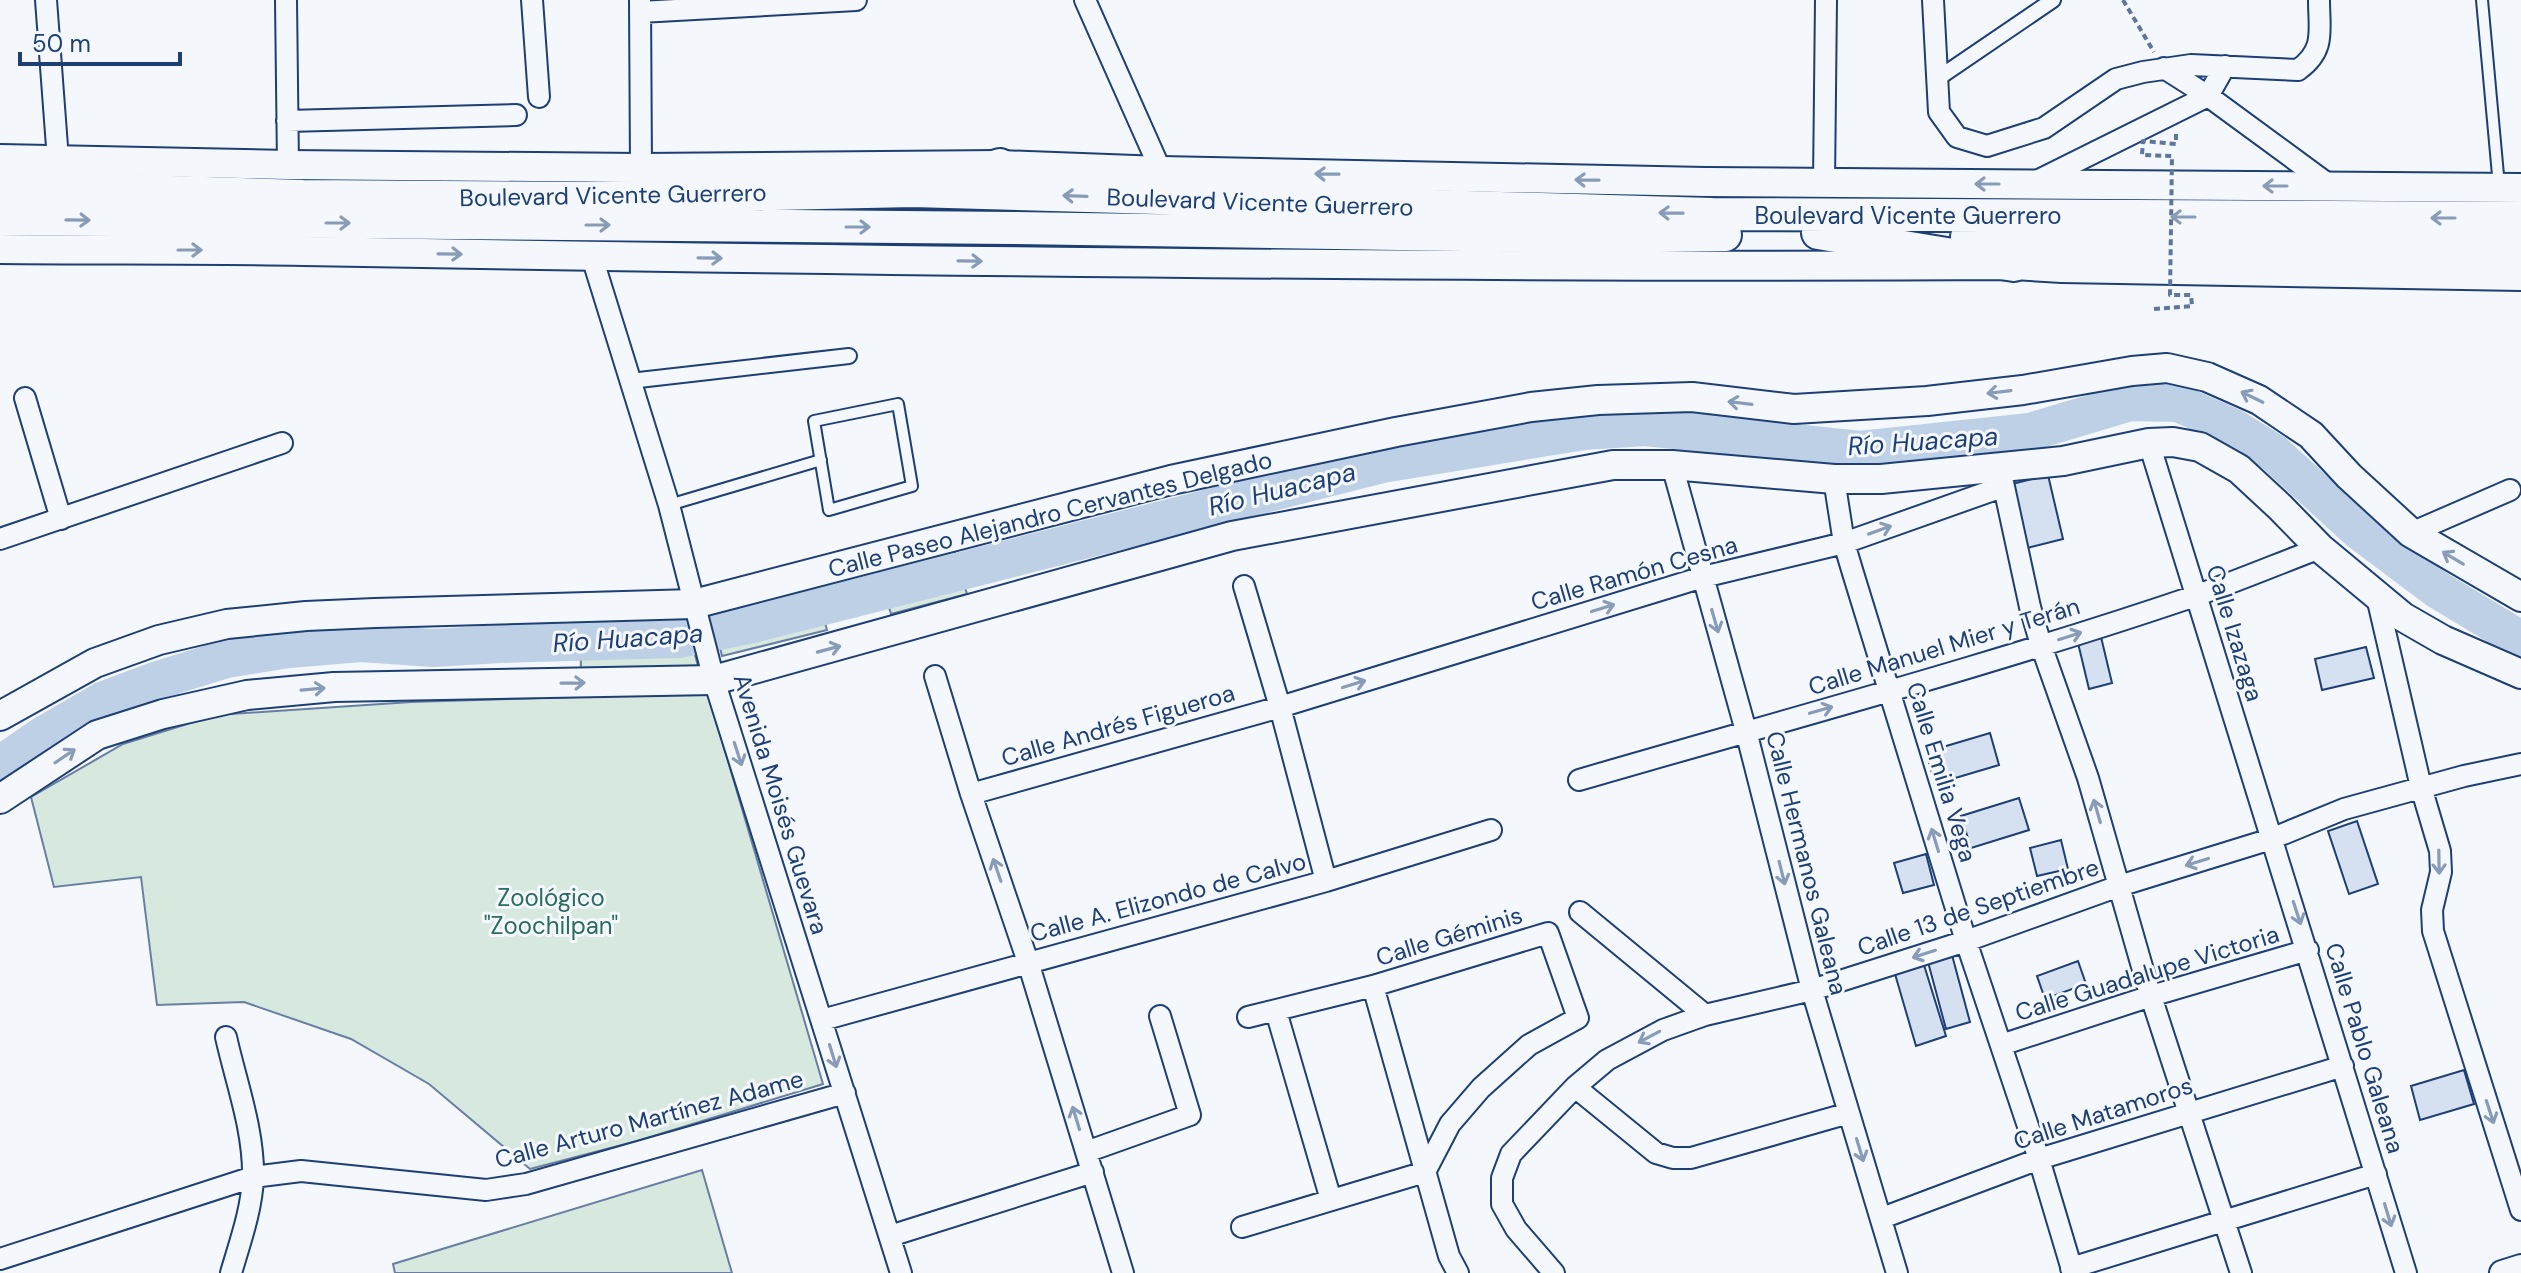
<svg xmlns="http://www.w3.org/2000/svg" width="2521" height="1273" font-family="'DM Sans',sans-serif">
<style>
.green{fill:#d7e8df;stroke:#687fa3;stroke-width:2}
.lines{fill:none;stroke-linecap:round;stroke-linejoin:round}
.river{stroke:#bed0e5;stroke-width:38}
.building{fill:#d5e0f0;stroke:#1d3f73;stroke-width:2}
.service-casing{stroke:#1d3f73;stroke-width:14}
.pedestrian-casing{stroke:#1d3f73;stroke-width:18}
.minor-casing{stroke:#1d3f73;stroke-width:24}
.tertiary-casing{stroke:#1d3f73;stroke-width:28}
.secondary-casing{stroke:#1d3f73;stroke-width:32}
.trunk-casing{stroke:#1d3f73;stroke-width:36}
.path{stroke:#5e769c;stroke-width:4;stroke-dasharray:6 4;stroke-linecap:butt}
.service{stroke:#f4f7fb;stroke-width:10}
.pedestrian{stroke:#f4f7fb;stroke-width:14}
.minor{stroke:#f4f7fb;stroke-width:20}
.tertiary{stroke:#f4f7fb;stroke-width:24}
.secondary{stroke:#f4f7fb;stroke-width:28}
.trunk{stroke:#f4f7fb;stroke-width:32}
.path-bridge{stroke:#5e769c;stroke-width:4;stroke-dasharray:6 4;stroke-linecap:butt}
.oneway{stroke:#889bb7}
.labels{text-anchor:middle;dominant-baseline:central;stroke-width:6;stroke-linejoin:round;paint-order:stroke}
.street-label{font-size:24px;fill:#1d3f73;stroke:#f4f7fb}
.park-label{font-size:24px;fill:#2c6c60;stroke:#f4f7fb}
.water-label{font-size:26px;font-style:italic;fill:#1d3f73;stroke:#f4f7fb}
</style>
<rect width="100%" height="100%" fill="#f4f7fb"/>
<path class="green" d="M954 550 967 594 891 614 878 571Z
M814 584 827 630 722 656 711 611Z
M683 611 698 666 581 671 580 616Z
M708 693 823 1084 637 1141 530 1169 429 1084 351 1039 244 1002 157 1005 141 877 54 887 31 797 123 744 216 715 411 702Z
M702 1170 732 1273H395L393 1264Z"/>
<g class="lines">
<path class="river" d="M0 765 42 736 104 700 155 681 226 659 289 649 361 643 433 648 500 644 678 639 753 624 1382 464 1584 431 1646 427 1860 450 2030 432 2130 402 2178 403 2232 427 2274 453 2358 530 2438 590 2521 640"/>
</g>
<path class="building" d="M2048 475 2063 539 2027 548 2012 484Z
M2101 637 2112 683 2089 689 2078 643Z
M2366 647 2374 678 2322 690 2315 659Z
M1990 733 1999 765 1935 784 1926 752Z
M2019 798 2029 830 1971 848 1961 816Z
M2357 821 2378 884 2349 894 2328 831Z
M2061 840 2068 869 2037 876 2030 848Z
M1926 854 1934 885 1903 893 1894 863Z
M1952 955 1970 1022 1946 1029 1928 962Z
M2078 961 2086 984 2045 999 2037 976Z
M1924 965 1946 1036 1916 1046 1895 974Z
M2464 1070 2474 1104 2420 1120 2411 1086Z"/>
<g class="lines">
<g class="service-casing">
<path id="service" d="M2482 0 2499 186
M898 404 912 486 829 510 814 421Z
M669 505 821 460"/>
</g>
<g class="pedestrian-casing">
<path id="pedestrian" d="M1937 79 2053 0
M630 381 849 356"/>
</g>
<g class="minor-casing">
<path id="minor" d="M46 0 58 160
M286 0 288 165
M532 0 539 97
M640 0 641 168
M1085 0 1161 171
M1933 0 1939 112 1957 137 1987 146 2044 128 2116 79 2143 72 2191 65 2298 70C2326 50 2319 31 2319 0
M640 12 856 0
M2164 68 2208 96 2332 187
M287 121 516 115
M2035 182 2208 96 2225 66
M1824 183 1826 0
M592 257 669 505 714 680 901 1273
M25 398 61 519
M2149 443C2235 719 2322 995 2406 1273
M1672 465 1746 731 1812 990 1897 1273
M2001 473 2030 607 2041 645 2088 778 2147 984 2241 1273
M1834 479 1844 543 1853 573 1966 941 2039 1159 2073 1273
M2411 533 2510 490
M0 539 282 443
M1244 586 1280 707 1326 881
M2377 597 2421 787 2440 851 2441 872 2432 910 2433 931 2521 1210
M935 676 971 794 1028 962 1123 1273
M1579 780C1785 720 1992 665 2195 596 2237 581 2278 564 2320 548
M971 794 1280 707 1703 577 1844 543 2002 487
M1580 912 1705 1015
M1373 986 1449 1256 1458 1273
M1276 1011 1331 1200
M1248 1017 1373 986 1548 933 1578 1018 1529 1045 1481 1088 1450 1124 1425 1172
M822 1020 1326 881 1491 830
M226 1037C236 1082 254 1130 253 1177 252 1209 240 1242 231 1273
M2001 1045 2151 996 2308 950
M1575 1087 1656 1153 1673 1158H1691L1849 1113
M1086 1152 1190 1115 1160 1016
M1882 1218 2039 1159 2343 1066
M1242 1227 1425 1172
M890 1236 1093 1172
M0 1259 253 1177 301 1171 486 1190 526 1184 845 1093
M2071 1268 2376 1174
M1554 1273 1516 1229 1502 1204V1178L1511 1154 1575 1087 1607 1060 1663 1030 1705 1015 1812 990 1966 941 2119 886 2271 839 2344 809 2464 776 2521 764"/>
</g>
<g class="tertiary-casing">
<path id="tertiary" d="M2502 1273 2521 1267"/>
</g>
<g class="secondary-casing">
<path id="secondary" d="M0 159 288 165 641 168 1000 165 1161 171 1705 182 2521 188
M0 249C101 250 202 249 304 251 874 261 1444 268 2014 265L2062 268 2521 276
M0 716 95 663 159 640 227 624 306 616 375 613 694 604 1171 480 1396 432 1531 407 1598 400 1692 397 1794 409 1927 401 2023 390 2132 371 2167 368 2207 377 2259 400 2311 435 2349 476 2411 533 2521 597
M0 799 97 735 163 714 247 695 334 687 714 680 1232 536 1613 465H1672L1834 479H1881L2063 461 2149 443 2173 442 2200 447 2239 469 2280 507 2320 548 2403 617 2443 640 2521 674"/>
</g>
<g class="trunk-casing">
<path id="trunk" d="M941 183 1000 165
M0 187 303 196 588 198 913 191 1712 214 2521 218
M0 219 1013 228 1593 237 1725 235
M1818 233 2014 265
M1967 237 2332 246 2521 247"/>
</g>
<path class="path" d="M2123 0 2154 52
M2176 134V144"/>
<use href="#service" class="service"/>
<use href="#pedestrian" class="pedestrian"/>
<use href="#minor" class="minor"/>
<use href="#tertiary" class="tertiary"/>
<use href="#secondary" class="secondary"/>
<use href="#trunk" class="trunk"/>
<path class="path-bridge" d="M2154 309 2192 306 2191 295H2170L2172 156 2142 155 2143 141 2176 144"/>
</g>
<defs><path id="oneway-shaft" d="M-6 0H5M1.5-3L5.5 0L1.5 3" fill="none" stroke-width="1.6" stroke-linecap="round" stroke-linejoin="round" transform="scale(2)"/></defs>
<g class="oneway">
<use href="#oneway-shaft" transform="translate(1327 174) rotate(-179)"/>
<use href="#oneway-shaft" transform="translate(1587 180) rotate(-179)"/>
<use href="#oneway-shaft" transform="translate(1987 184) rotate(-180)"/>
<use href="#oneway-shaft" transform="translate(2275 186) rotate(-180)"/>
<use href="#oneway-shaft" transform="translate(1075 196) rotate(-178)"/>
<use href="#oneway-shaft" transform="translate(1671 213) rotate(-179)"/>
<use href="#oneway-shaft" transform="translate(2183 217) rotate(-180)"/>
<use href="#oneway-shaft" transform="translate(2443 218) rotate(-180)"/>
<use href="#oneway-shaft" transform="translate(78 220) rotate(1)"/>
<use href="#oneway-shaft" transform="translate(338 223)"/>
<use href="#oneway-shaft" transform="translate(598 225)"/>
<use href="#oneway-shaft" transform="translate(858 227)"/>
<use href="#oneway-shaft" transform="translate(190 250)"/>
<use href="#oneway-shaft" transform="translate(450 254) rotate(1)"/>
<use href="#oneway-shaft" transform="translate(710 258) rotate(1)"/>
<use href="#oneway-shaft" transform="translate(970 261) rotate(1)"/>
<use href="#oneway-shaft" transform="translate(1999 392) rotate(173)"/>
<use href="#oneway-shaft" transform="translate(2252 397) rotate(-154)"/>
<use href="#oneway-shaft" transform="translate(1740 403) rotate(-173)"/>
<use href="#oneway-shaft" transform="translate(1880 530) rotate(-20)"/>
<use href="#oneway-shaft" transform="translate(2453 558) rotate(-149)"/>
<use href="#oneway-shaft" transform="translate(1603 608) rotate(-17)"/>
<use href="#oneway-shaft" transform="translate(1715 621) rotate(74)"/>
<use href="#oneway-shaft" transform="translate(2070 636) rotate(-18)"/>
<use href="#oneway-shaft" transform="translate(829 649) rotate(-15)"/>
<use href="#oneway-shaft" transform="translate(573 683) rotate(-1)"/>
<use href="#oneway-shaft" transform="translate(1354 684) rotate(-17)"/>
<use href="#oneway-shaft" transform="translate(313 689) rotate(-5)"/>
<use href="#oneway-shaft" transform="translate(1821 710) rotate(-16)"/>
<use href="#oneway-shaft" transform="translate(738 754) rotate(72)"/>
<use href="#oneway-shaft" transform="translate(65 756) rotate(-34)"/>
<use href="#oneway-shaft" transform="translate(2097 811) rotate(-106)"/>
<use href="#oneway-shaft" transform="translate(1935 840) rotate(-107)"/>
<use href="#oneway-shaft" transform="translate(2197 862) rotate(163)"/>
<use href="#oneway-shaft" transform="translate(2439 862) rotate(89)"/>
<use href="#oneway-shaft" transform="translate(997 870) rotate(-109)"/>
<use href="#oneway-shaft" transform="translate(1782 873) rotate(76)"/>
<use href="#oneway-shaft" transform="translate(2297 913) rotate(72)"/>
<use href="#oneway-shaft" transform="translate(1924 954) rotate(162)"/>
<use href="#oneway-shaft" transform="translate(1649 1037) rotate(152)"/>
<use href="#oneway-shaft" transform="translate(833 1056) rotate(73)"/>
<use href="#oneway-shaft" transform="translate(2490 1112) rotate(72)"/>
<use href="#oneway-shaft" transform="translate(1076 1118) rotate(-107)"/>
<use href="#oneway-shaft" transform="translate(1860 1150) rotate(73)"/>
<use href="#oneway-shaft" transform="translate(2388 1215) rotate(73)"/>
</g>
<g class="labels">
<g class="street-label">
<text transform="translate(613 195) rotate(-1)">Boulevard Vicente Guerrero</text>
<text transform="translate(1260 202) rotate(2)">Boulevard Vicente Guerrero</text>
<text x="1908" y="215">Boulevard Vicente Guerrero</text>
<text transform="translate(1050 514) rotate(-14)">Calle Paseo Alejandro Cervantes Delgado</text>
<text transform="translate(1634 573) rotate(-16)">Calle Ramón Cesna</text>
<text transform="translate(2235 633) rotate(73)">Calle Izazaga</text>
<text transform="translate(1944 646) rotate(-17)">Calle Manuel Mier y Terán</text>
<text transform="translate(1118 725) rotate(-16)">Calle Andrés Figueroa</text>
<text transform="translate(1942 772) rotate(73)">Calle Emilia Vega</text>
<text transform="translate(781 804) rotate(73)">Avenida Moisés Guevara</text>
<text transform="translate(1807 863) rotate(76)">Calle Hermanos Galeana</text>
<text transform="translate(1168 897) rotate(-15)">Calle A. Elizondo de Calvo</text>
<text transform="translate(1978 907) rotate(-19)">Calle 13 de Septiembre</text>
<text transform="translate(1449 936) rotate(-17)">Calle Géminis</text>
<text transform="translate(2147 973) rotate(-17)">Calle Guadalupe Victoria</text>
<text transform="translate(2365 1048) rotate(73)">Calle Pablo Galeana</text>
<text transform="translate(2103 1113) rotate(-18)">Calle Matamoros</text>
<text transform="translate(649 1119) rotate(-15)">Calle Arturo Martínez Adame</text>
</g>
<g class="park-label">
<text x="551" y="897">Zoológico<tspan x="551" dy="28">"Zoochilpan"</tspan></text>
</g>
<g class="water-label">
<text transform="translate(1923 441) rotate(-4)">Río Huacapa</text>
<text transform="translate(1282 489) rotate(-14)">Río Huacapa</text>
<text transform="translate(628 638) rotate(-4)">Río Huacapa</text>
</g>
</g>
<path d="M20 52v12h160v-12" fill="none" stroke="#1d3f73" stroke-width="4"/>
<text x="32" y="52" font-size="24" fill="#1d3f73" stroke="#f4f7fb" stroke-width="6" paint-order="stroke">50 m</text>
</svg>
